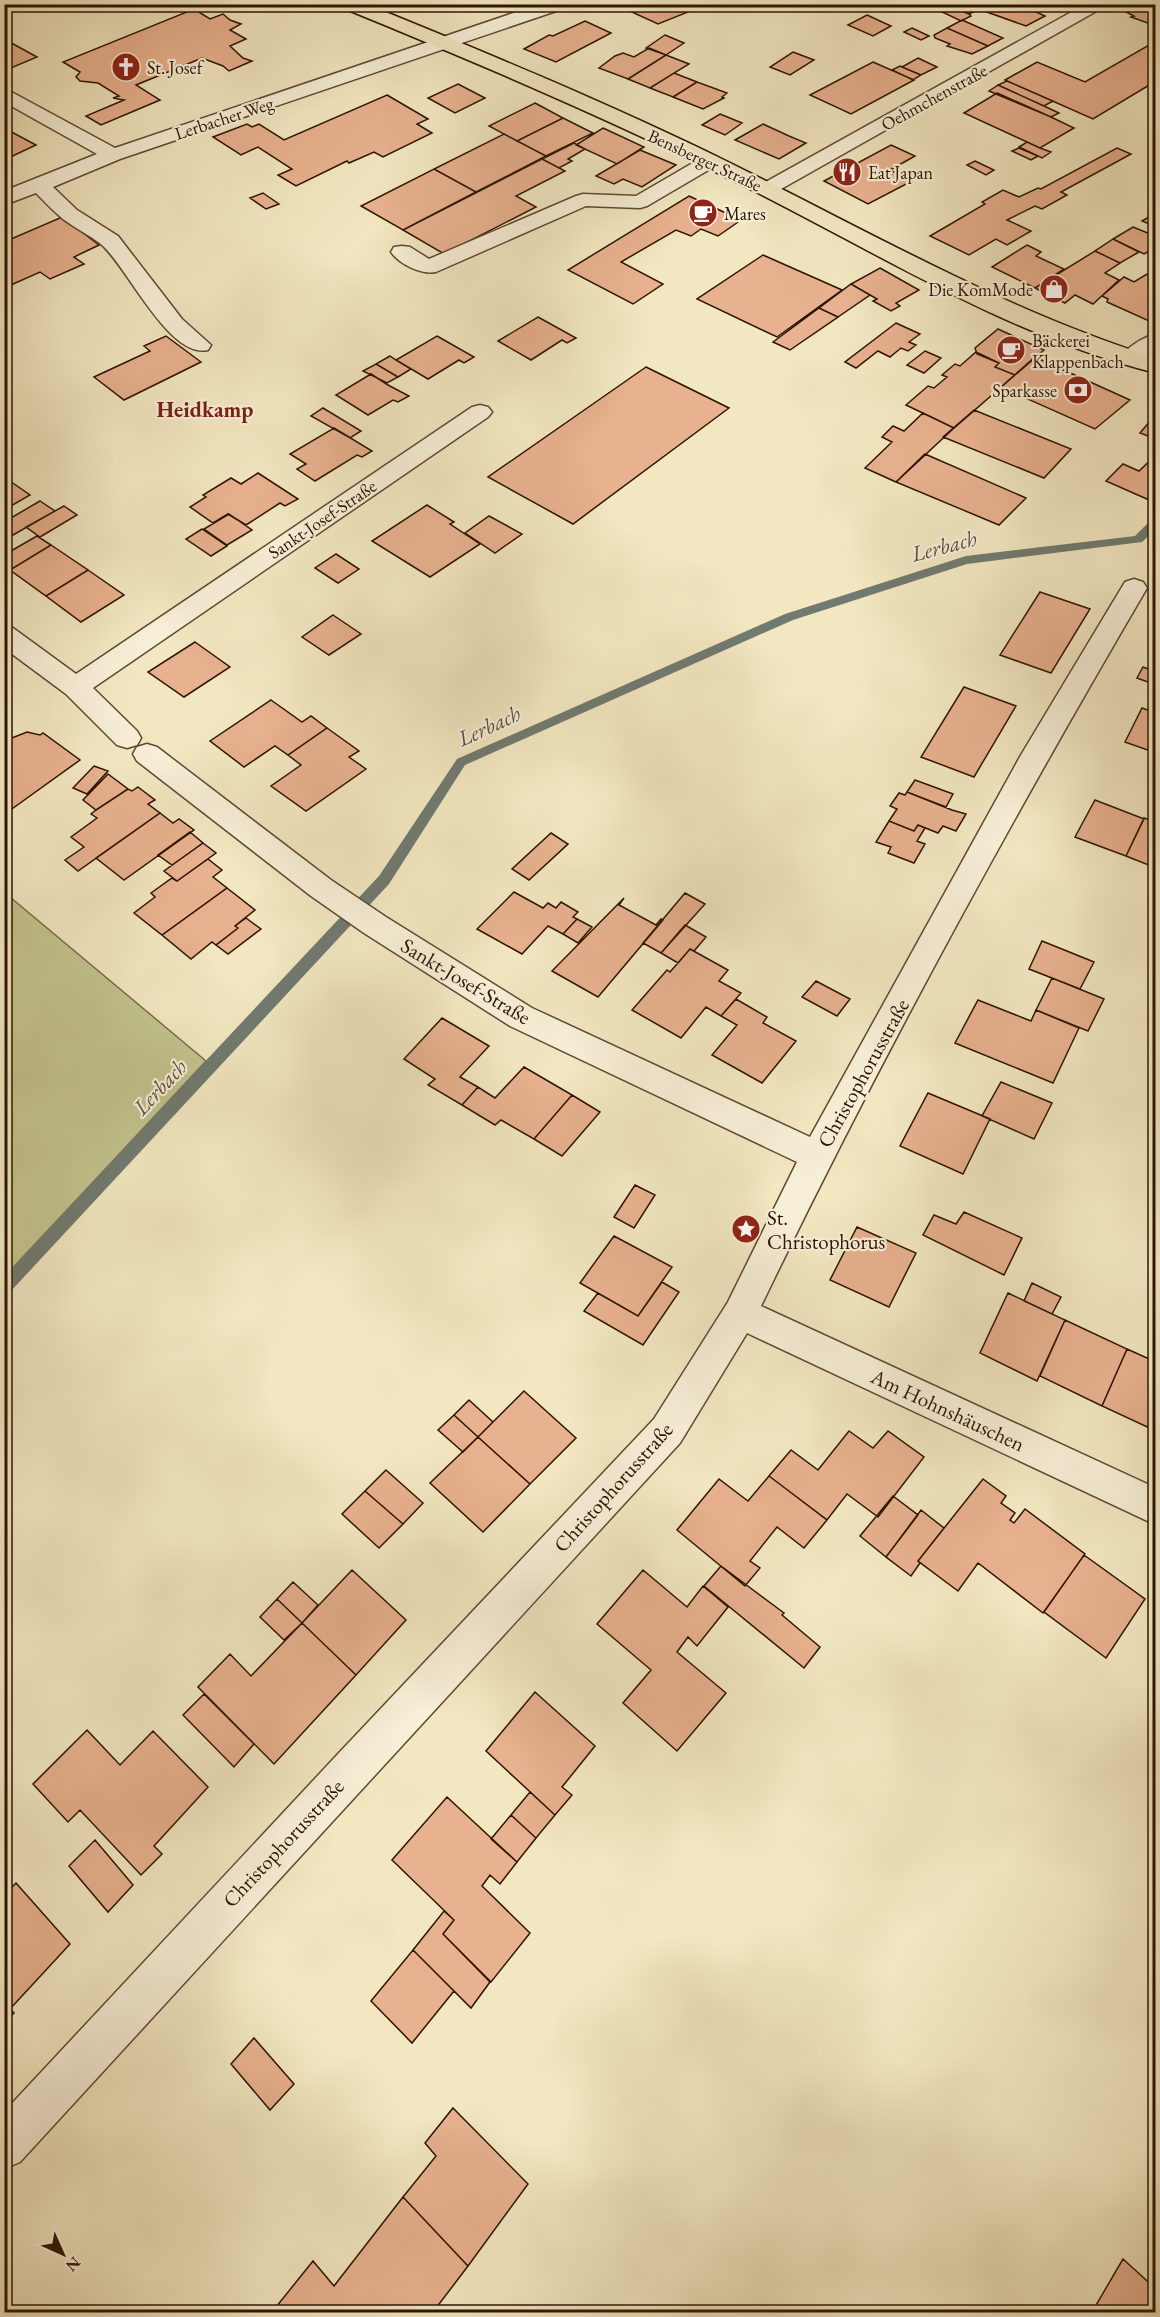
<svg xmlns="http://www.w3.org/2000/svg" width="1160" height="2317" font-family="'EB Garamond',serif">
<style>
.green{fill:#c2c38d;stroke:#786c47;stroke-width:1.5}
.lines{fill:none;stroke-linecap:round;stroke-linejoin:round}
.stream{fill:#707a70;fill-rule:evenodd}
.building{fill:#e8b18f;stroke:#2d1401;stroke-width:1.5}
.minor-casing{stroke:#5e4931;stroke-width:3}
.major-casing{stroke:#2d1401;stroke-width:3}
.minor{fill:#f7efd7;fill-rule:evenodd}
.major{fill:#f2e7c1;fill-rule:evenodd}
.labels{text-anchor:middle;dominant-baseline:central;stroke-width:4.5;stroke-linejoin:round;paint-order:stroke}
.far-poi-label{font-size:18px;fill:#2d1401;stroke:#f7efd7;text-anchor:start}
.far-street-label{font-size:18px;fill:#2d1401;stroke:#f7efd7}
.street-label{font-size:21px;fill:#2d1401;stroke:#f7efd7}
.poi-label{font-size:21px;fill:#2d1401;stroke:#f7efd7;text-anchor:start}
.far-district-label{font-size:22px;font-weight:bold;fill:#7a1f14;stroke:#f7efd7}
.water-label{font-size:22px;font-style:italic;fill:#545042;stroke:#f7efd7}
</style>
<rect width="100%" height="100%" fill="#f2e7c1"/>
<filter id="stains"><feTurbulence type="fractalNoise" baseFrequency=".00333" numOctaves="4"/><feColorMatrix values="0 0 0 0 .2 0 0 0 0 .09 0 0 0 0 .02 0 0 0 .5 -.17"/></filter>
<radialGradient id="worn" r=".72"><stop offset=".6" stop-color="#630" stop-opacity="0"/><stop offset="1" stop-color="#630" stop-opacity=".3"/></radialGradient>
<path class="green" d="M4 892 206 1061 5 1277H4Z"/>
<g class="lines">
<path class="stream" d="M1152 519H1156V529L1142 542 967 564 793 620 465 765 389 884 10 1292 4 1294V1276L379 876 457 759 785 614 966 556 1135 536Z"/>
</g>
<path class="building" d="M625 4H682L693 10 658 24 621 7Z
M946 4H970L980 9 969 14Z
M1019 4 1045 16 1026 26 984 11 995 4Z
M1140 4 1156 10V26L1131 17 1134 16 1126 12Z
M948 5 969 14 971 16 961 21 938 10Z
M194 9 210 19 223 14 230 20 241 24 230 30 246 39 230 46 243 58 252 61 229 71 223 66 202 58 136 85 160 100 101 125 86 116 124 100 113 98 119 96 98 83 80 81 76 77 80 72 63 62Z
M867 15 891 26 873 36 848 25Z
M962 20 1003 38 988 46 947 28Z
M585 21 611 33 556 62 524 49 549 35 553 36Z
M912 28 929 36 921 40 904 32Z
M947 28 988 46 972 54 947 46 950 44 935 38 934 35Z
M665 35 684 43 666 55 646 48Z
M4 39 37 57 11 68 4 64Z
M1156 41V81L1093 119 1005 80 1037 62 1085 82Z
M649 48 666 55 628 79 599 68 615 56 623 53 634 57Z
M793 52 814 60 790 75 770 67Z
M666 55 689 64 650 88 628 79Z
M918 58 937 67 921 75 902 67Z
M873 62 914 80 851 114 810 95Z
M900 66 902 67 921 75 913 80 892 70Z
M674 73 697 82 673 97 650 88Z
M1007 81 1053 101 1044 106 998 85Z
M697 82 727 93 722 97 724 98 703 109 673 97Z
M458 84 485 98 455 113 428 98Z
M998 85 1044 106 1059 113 1051 117 989 91Z
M997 93 1051 117 1074 128 1040 148 964 113Z
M387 95 428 119 417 124 432 133 383 157 374 152 349 163 347 161 296 186 278 175 292 169 258 147 241 155 213 137 247 124 252 127 259 124 284 140Z
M535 103 563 118 517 141 489 126Z
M720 114 742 123 725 135 702 125Z
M563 118 593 133 546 156 517 141Z
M763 124 789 136 806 143 779 159 735 140Z
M4 128 36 145 4 160Z
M603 128 644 147 617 164 576 145Z
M504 134 546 156 476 192 434 169Z
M1027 142 1040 148 1051 152 1042 158 1019 147Z
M574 143 585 149 568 159 572 161 559 168 542 159Z
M891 145 915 156 890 170 912 181 868 204 824 181Z
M1019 148 1038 156 1031 160 1012 151Z
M1117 148 1131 154 1061 192 1067 195 1042 209 1035 206 1007 220 1031 231 1007 245 996 239 969 255 930 236 985 204 982 202 1003 190 1019 197 1038 188 1041 189Z
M640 150 676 165 642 187 623 179 614 184 596 176Z
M542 159 565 171 516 196 536 207 444 254 403 230Z
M975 161 994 170 986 175 967 165Z
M434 169 476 192 403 230 361 206Z
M263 193 279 204 266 209 250 198Z
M689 196 741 220 718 236 701 229 691 236 676 230 621 262 663 284 633 304 568 270Z
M1152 215 1156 217V227L1142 221Z
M62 217 99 245 74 257 84 264 50 279 40 272 4 288V242Z
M1133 227 1155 236 1156 247 1144 254 1113 239Z
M1113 239 1139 252 1120 263 1095 251Z
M1027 245 1041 252 1036 256 1064 269 1035 288 992 267Z
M1095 251 1120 263 1105 273 1119 280 1093 304 1075 295 1065 303 1035 288Z
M763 255 842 290 777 337 697 299Z
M880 268 919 290 896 303 900 306 891 311 873 301 877 299 851 284Z
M1147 274 1156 278V316L1149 321 1107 302 1108 299 1102 296 1124 277 1134 282Z
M851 284 870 295 838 317 819 308Z
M819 308 838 317 790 350 773 342Z
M538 317 576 338 567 343 562 340 531 360 498 341Z
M896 323 920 334 909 342 916 345 908 351 901 348 890 357 878 351 856 368 845 362Z
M998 329 1044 350 1015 375 995 367 999 363 977 354 975 348Z
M166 336 201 362 124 400 94 377 150 351 144 346Z
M437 336 474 357 464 363 459 360 428 379 396 360Z
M925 351 941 358 924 373 907 365Z
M976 352 999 363 995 367 1015 375 954 428 906 405 928 386 934 388 947 377 942 375 955 364 960 366Z
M390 356 396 360 411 369 398 377 376 364Z
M1035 357 1130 400 1095 429 1001 387Z
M376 364 398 377 387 383 363 371Z
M646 367 729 408 573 524 488 477Z
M371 374 388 385 409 396 398 402 393 400 368 415 336 395Z
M323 408 361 431 350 438 311 416Z
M974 410 1071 449 1044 478 943 437Z
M923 413 954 428 896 482 865 468 892 442 882 437 893 426 904 431Z
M1156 414V439L1140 433Z
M334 428 372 451 362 457 357 455 315 481 297 469 306 464 290 454Z
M925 454 1026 498 999 525 896 482Z
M1156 455V503L1106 481 1123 464 1139 471Z
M258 473 298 499 285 506 280 503 246 525 228 514 213 523 190 507 206 497 203 495 231 478 241 484Z
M4 477 30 495 4 510Z
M40 501 55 511 13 535 4 529V522Z
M427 505 454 522 450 524 480 544 430 577 372 541Z
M64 506 77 515 40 537 26 527Z
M229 514 252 530 227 545 204 529Z
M489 516 522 534 495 553 465 533Z
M202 529 227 546 211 556 186 539Z
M37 536 51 545 10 570 4 566V555Z
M51 545 88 570 46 596 10 570Z
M336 554 359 569 338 583 315 568Z
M88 570 124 595 81 622 46 596Z
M1040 592 1090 609 1051 673 1000 655Z
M333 615 361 634 329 655 302 637Z
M195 642 230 667 184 697 148 672Z
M1143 667 1156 672V685L1137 678Z
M964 687 1016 706 974 777 921 757Z
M271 700 302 722 311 716 327 728 288 755 275 746 244 767 210 741Z
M1142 708 1156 713V753L1125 742Z
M327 728 359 751 349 757 366 769 306 811 271 786 301 765 288 755Z
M27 732 40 735 43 733 80 760 9 811 4 810V781L8 778 4 776V741Z
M94 766 108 771 87 794 73 788Z
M108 774 128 789 96 810 83 800Z
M915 780 953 794 946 807 907 792Z
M138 787 155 800 148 804 160 813 78 871 65 860 84 847 71 837 97 818 91 814 96 810 128 789 132 791Z
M907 792 952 810 966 814 956 831 943 826 938 833 918 825 914 831 889 821 897 809 890 806 899 793 905 795Z
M1095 800 1144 819 1126 856 1075 837Z
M160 813 173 823 179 819 194 830 124 880 96 858Z
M1144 818 1156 822V868L1126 856Z
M889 821 914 831 918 825 925 828 917 841 925 844 914 863 888 853 891 847 876 842Z
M190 832 203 843 172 865 158 855Z
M551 833 568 844 529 880 512 869Z
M203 843 216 853 177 881 164 871Z
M208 859 222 870 213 877 227 888 162 935 134 913 155 897 151 893 172 878 177 881Z
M227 888 255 910 235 926 238 928 216 945 212 942 191 959 162 935Z
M514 892 543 908 548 903 556 908 561 902 578 912 573 917 577 919 563 934 548 926 522 954 477 929Z
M685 893 705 904 661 953 643 943Z
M624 898 619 905 656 925 661 919 663 920 598 997 552 971Z
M246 918 261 929 228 954 216 945 238 928 235 926Z
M577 919 592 927 578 943 563 934Z
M685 925 706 937 694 951 690 949 678 963 661 953Z
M1042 941 1094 962 1080 989 1029 969Z
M690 949 728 970 719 981 741 993 721 1016 706 1007 681 1038 632 1010 667 970 670 972Z
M1052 978 1104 999 1088 1031 1036 1010Z
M816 981 850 999 837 1016 802 997Z
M736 999 767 1017 763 1023 796 1041 762 1083 712 1055 737 1025 721 1016Z
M978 1000 1031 1021 1036 1010 1079 1028 1053 1083 955 1043Z
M442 1018 489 1046 460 1077 478 1087 462 1105 428 1085 435 1079 404 1059Z
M524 1067 572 1095 534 1139 501 1120 495 1125 462 1105 478 1087 495 1098Z
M1001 1082 1052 1103 1034 1139 982 1116Z
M928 1093 990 1119 963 1174 900 1146Z
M572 1095 600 1112 562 1156 534 1139Z
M635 1185 655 1195 634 1228 614 1217Z
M964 1212 1022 1238 1004 1275 923 1235 934 1215 956 1224Z
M857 1227 916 1253 889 1307 830 1280Z
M614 1236 672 1267 638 1316 580 1283Z
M662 1282 679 1292 643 1345 584 1311 598 1293 638 1316Z
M1032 1283 1061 1297 1052 1314 1024 1301Z
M1008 1293 1065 1320 1037 1381 980 1353Z
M1065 1320 1127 1349 1102 1406 1040 1376Z
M1127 1349 1156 1362V1431L1102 1406Z
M524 1391 576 1438 530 1484 478 1437Z
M469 1400 493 1422 478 1437 454 1415Z
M454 1415 478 1437 463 1452 438 1430Z
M849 1431 873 1448 888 1431 924 1457 878 1517 847 1494 827 1520 769 1476 791 1450 818 1470Z
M478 1437 530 1484 483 1532 430 1483Z
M386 1470 423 1503 403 1524 365 1491Z
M769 1476 827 1520 804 1548 777 1527 750 1561 760 1568 745 1586 677 1530 719 1479 748 1501Z
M983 1479 1006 1496 1001 1503 1015 1513 1010 1520 1014 1523 1025 1509 1085 1554 1043 1613 978 1563 958 1591 918 1561Z
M365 1491 403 1524 379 1548 342 1514Z
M893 1496 918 1515 886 1557 860 1536Z
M921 1510 944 1528 918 1561 920 1563 911 1576 886 1557Z
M1084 1555 1145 1599 1106 1658 1044 1612Z
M721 1566 784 1613 782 1615 820 1647 804 1668 704 1586Z
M352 1570 406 1620 356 1675 302 1623Z
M643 1570 687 1607 703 1586 728 1607 697 1646 688 1637 677 1652 726 1693 677 1751 623 1703 651 1670 597 1624Z
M293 1582 318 1605 302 1623 277 1599Z
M277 1599 302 1623 284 1640 260 1617Z
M302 1623 356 1675 274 1764 198 1687 230 1654 251 1676Z
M535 1692 595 1746 562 1787 572 1795 555 1815 486 1751Z
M204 1694 254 1744 234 1767 183 1715Z
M87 1730 120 1765 153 1731 208 1787 154 1846 162 1854 141 1875 80 1810 68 1822 33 1784Z
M530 1792 555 1815 536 1838 511 1815Z
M447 1797 517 1862 500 1884 490 1875 482 1886 530 1933 491 1982 443 1934 454 1920 392 1860Z
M511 1815 536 1838 517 1862 491 1839Z
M95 1840 133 1885 108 1912 69 1866Z
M16 1883 70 1944 10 2009 14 2013 4 2023V1895Z
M444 1911 454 1920 443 1934 490 1982 471 2008 413 1950Z
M413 1950 454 1991 412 2043 371 2001Z
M254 2038 294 2084 270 2110 231 2064Z
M453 2108 528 2184 468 2266 403 2197 436 2156 425 2143Z
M403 2197 468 2266 433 2312H272L313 2261 334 2286Z
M1123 2259 1156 2289V2312H1092Z"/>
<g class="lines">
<g class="minor-casing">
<path id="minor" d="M540 4H568L565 8 120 159 53 187 77 210 118 236 182 319 211 345 208 350C169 359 127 266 101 244 89 235 75 228 63 219 53 211 45 202 36 193L4 205V191L97 154 4 102V88L115 148Z
M1086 4H1109L774 193 767 195 760 193 757 189 760 185Z
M710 155 717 157 720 161 717 165 647 206 640 208 586 206 436 272C422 275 399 264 391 252L394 247 402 246 410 247 429 259 576 196 583 194 636 196 703 157Z
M1156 334V352C1144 360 1136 367 1122 364L1119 359C1126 348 1143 337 1156 334Z
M480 405 488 407 492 412 488 417 93 688 137 731 141 738 137 745 127 748 117 745 66 694 4 648V625L13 628 76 674 472 407Z
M1134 579 1143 582 1147 588C1010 822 879 1061 761 1306L1156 1488V1525L747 1333 680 1443 20 2162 4 2169V2112L337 1755 654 1419 728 1302 797 1162 510 1026 364 933 311 896 137 761 133 754 137 747 147 744 157 747 331 880 386 917 532 1008 810 1137 1021 755 1125 582Z"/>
</g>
<g class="major-casing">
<path id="major" d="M340 4H366C487 53 607 103 724 160 867 230 1003 310 1156 358V373C1012 337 883 256 752 190 618 123 481 64 343 8Z"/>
</g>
<use href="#minor" class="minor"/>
<use href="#major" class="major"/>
</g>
<defs>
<g id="church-disc" transform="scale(1.5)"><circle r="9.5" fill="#8f2418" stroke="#f7efd7"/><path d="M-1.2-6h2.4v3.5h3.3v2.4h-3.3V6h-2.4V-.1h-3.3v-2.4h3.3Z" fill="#fff"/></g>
<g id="restaurant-disc" transform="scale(1.5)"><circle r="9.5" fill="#8f2418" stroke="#f7efd7"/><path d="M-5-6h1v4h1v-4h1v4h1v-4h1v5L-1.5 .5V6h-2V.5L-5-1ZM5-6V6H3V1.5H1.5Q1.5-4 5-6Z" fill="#fff"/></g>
<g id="cafe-disc" transform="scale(1.5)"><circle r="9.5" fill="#8f2418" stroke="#f7efd7"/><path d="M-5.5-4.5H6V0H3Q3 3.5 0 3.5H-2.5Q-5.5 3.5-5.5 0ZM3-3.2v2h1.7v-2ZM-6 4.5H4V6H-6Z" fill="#fff"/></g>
<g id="shop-disc" transform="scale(1.5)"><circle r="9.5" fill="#8f2418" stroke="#f7efd7"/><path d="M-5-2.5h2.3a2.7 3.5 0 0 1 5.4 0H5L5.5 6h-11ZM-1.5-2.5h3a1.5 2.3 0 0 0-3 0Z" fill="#fff"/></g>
<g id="bank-disc" transform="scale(1.5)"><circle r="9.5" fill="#8f2418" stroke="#f7efd7"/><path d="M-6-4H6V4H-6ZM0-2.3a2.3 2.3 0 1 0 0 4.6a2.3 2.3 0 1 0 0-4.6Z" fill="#fff"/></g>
<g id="sight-disc" transform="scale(1.5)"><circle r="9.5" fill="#8f2418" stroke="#f7efd7"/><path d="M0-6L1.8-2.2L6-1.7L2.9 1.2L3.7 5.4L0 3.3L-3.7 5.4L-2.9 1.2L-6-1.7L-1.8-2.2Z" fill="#fff"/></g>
</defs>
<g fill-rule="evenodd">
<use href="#church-disc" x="126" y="67"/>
<use href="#restaurant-disc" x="847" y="172"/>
<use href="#cafe-disc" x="703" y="213"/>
<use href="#shop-disc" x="1054" y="289"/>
<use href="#cafe-disc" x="1011" y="350"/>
<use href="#bank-disc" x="1078" y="390"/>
<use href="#sight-disc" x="746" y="1229"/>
</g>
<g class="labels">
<g class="far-poi-label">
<text x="147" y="67">St. Josef</text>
<text x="868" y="172">Eat Japan</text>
<text x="724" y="213">Mares</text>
<text x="1033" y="289" text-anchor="end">Die KomMode</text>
<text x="1032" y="340">Bäckerei<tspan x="1032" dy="21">Klappenbach</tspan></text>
<text x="1057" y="390" text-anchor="end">Sparkasse</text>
</g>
<g class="far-street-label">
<text transform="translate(934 97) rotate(-29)">Oehmchenstraße</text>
<text transform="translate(224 118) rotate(-18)">Lerbacher Weg</text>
<text transform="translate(705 160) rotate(25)">Bensberger Straße</text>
<text transform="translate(322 519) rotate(-34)">Sankt-Josef-Straße</text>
</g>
<g class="street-label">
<text transform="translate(466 981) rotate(31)">Sankt-Josef-Straße</text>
<text transform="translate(863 1073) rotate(-61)">Christophorusstraße</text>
<text transform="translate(948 1410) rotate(25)">Am Hohnshäuschen</text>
<text transform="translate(613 1487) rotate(-48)">Christophorusstraße</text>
<text transform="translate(283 1843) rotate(-47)">Christophorusstraße</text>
</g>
<g class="poi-label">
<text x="767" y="1217">St.<tspan x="767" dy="24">Christophorus</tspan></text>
</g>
<g class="far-district-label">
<text x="205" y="409">Heidkamp</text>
</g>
<g class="water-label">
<text transform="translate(944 546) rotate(-15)">Lerbach</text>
<text transform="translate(489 726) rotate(-25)">Lerbach</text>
<text transform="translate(160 1087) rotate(-47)">Lerbach</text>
</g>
</g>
<rect width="1160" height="2317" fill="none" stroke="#f2e7c1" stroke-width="24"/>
<rect x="6" y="6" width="1148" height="2305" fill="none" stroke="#2d1401" stroke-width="3"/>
<rect x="12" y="12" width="1136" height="2293" fill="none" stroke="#2d1401" stroke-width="1.5"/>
<g transform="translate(63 2254) rotate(135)" stroke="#f7efd7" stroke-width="4.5" paint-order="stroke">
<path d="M0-4.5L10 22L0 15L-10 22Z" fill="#2d1401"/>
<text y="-9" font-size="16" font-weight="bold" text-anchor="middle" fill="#2d1401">N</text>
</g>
<rect width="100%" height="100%" filter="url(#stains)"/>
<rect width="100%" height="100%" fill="url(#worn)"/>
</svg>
